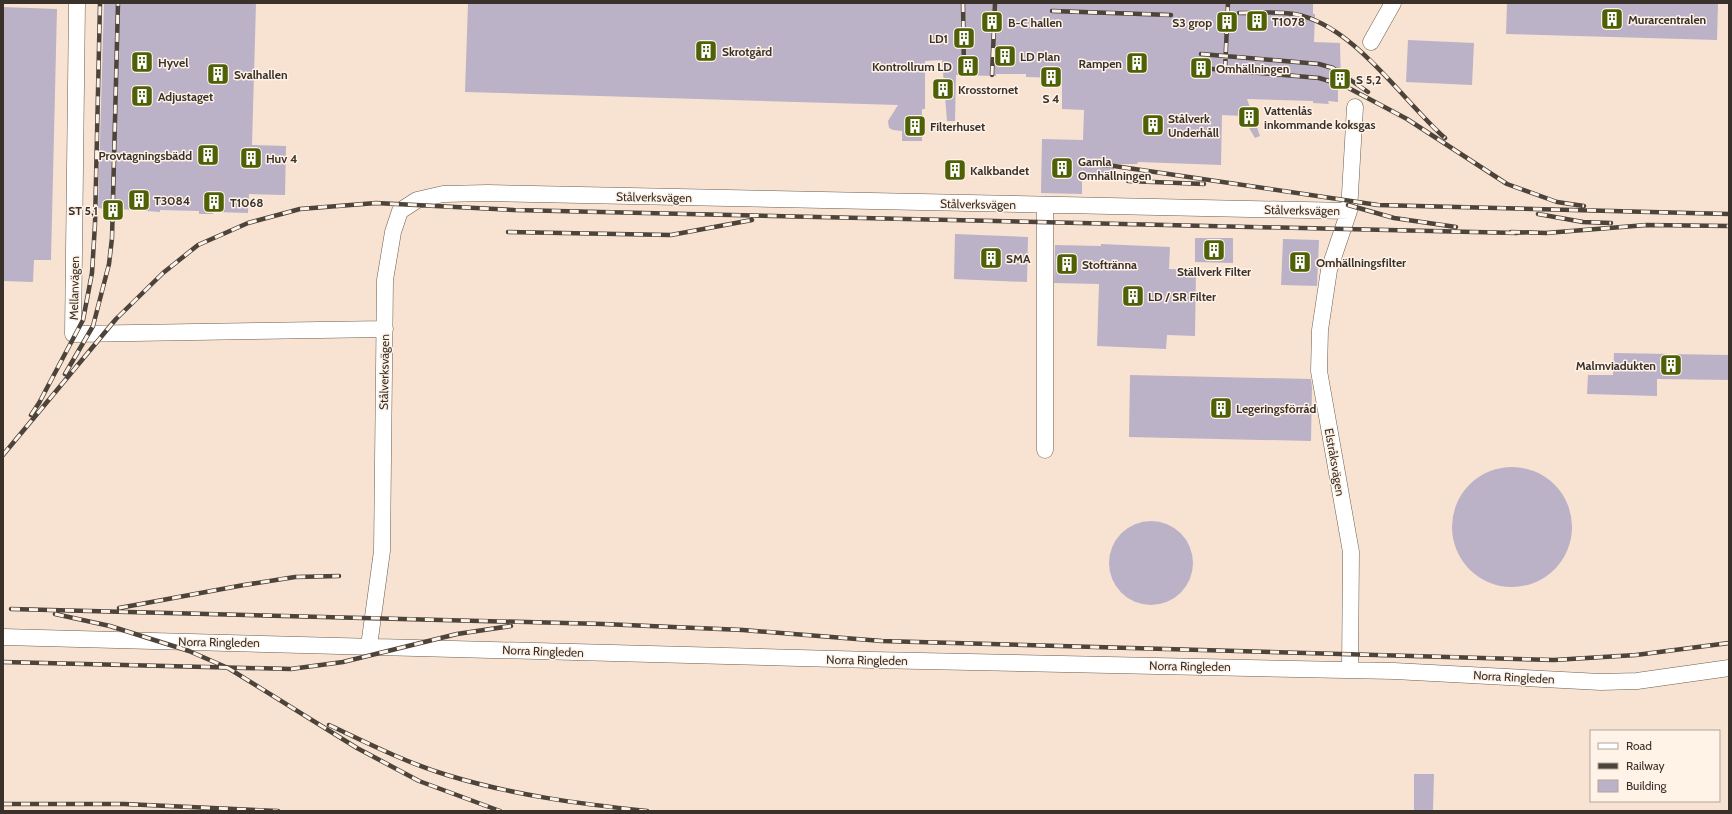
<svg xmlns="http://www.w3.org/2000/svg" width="1732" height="814" font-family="Cabin,sans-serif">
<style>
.building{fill:#bbb2c8}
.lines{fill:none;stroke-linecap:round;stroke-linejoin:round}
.street-casing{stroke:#6d5c4c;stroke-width:17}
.street{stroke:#fff;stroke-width:16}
.rail-casing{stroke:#4c433b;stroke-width:4.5}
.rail{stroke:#fff2e7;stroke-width:3;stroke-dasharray:9;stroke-linecap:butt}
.labels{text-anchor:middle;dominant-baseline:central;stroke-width:3;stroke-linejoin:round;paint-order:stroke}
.poi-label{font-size:12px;font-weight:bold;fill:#39312a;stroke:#fff2e7;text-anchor:start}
.street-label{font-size:12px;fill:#39312a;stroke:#fff2e7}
</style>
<rect width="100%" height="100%" fill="#f8e3d2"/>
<path class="building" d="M104 3H256L252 145 286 146 285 195 249 194 248 213 213 212V214H199V211L160 210V212L120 209V211L98 208Z
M468 3H1313V14H1315L1314 42 1340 43 1341 87H1338V102L1328 101 1329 104 1313 103V101L1247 99 1260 136 1255 138 1242 116 1222 115 1221 165 1138 162 1137 164H1114V177H1082V194L1041 193 1042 139 1083 140 1084 110 1062 109V78L1026 77V74H996V76L956 75 955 121H947L942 60 925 61V109H922V141H902V131L893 130 889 128 888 121 898 105 465 92Z
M1507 3H1718L1717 40 1506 34Z
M3 7 57 9 51 260H34L33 282 3 281Z
M1408 40 1474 43 1472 85 1406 82Z
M955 234 1028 237 1027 282 954 279Z
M1195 238H1233V263L1195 262Z
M1283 239 1319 240 1317 286 1281 285Z
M1101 244 1170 247 1169 269 1196 270 1195 336 1167 335 1166 349 1097 346 1099 284 1054 283 1055 245 1101 246Z
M1614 353 1729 355V380L1657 379V396L1587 394 1588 375H1613Z
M1130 375 1311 379 1312 387 1311 441 1129 437Z
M1452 527a60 60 0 1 1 120 0a60 60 0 1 1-120 0Z
M1109 563a42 42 0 1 1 84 0a42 42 0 1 1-84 0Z
M1414 774H1434L1433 811H1414Z"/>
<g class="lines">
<g class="street-casing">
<path id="street" d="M77 3 73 334 385 329
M1371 42 1393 3
M1045 450V205
M3 637 873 660 1394 671 1601 682 1637 681 1729 668
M369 646 382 551 385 280 393 232 400 211 417 200 443 194 488 193 1349 211
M1350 670 1351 552 1319 371 1320 330 1329 270 1349 211 1355 107"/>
</g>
<use href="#street" class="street"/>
<g class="rail-casing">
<path id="rail" d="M963 3 964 74
M1052 11 1171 15
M1239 13C1256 13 1276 11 1294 14 1353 24 1402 100 1445 138
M1201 54 1319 64 1333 68 1368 92
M1201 68 1319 78 1343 85 1407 119 1507 184 1557 202 1584 206
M1225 70 1228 3
M992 75 995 3
M1086 164 1114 166 1378 205 1729 214
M1128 181 1204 184
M1348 205 1394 218 1456 227
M1538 214 1583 222 1611 223
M508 232 671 235 752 220
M1511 232 1546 233 1647 225 1729 226
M65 374 93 326 109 264 112 238 118 3
M31 415 39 403 83 320 92 273 95 224 100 3
M3 455 116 319 163 273 198 245 248 223 300 209 376 203 514 210 688 214 1517 233
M119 608 244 585 295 577 339 576
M11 609 603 624 743 630 882 641 1554 660 1636 655 1729 643
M55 614 110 626 189 651 228 668 357 748 419 781 500 811
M3 662 291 669 343 662 457 634 511 626
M329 725C367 743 407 763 447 775 512 795 580 804 647 811
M3 804H124L278 811"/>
</g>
<use href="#rail" class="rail"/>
</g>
<defs>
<g id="building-square" transform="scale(1.15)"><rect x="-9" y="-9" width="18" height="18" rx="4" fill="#4f6107" stroke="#fff2e7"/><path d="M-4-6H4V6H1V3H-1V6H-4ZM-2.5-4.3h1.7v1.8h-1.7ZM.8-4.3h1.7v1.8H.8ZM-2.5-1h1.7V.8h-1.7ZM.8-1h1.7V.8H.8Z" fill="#fff"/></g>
</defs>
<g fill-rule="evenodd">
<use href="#building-square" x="1612" y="19"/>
<use href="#building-square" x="1257" y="21"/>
<use href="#building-square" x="992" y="22"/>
<use href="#building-square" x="1227" y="22"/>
<use href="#building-square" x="964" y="38"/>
<use href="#building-square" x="706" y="51"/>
<use href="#building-square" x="1005" y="56"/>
<use href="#building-square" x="142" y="62"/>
<use href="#building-square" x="1137" y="63"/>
<use href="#building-square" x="968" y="66"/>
<use href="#building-square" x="1201" y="68"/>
<use href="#building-square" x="218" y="74"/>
<use href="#building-square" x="1051" y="77"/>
<use href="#building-square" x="1340" y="79"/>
<use href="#building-square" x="943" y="89"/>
<use href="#building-square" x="142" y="96"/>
<use href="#building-square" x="1249" y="117"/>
<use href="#building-square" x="1153" y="125"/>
<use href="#building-square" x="915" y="126"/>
<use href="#building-square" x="208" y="155"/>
<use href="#building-square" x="251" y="158"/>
<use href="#building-square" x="1062" y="168"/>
<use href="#building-square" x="955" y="170"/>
<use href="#building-square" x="139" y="200"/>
<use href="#building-square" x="214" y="202"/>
<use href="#building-square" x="113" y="210"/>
<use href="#building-square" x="1214" y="250"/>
<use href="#building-square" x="991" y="258"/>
<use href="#building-square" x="1300" y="262"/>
<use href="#building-square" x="1067" y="264"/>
<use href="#building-square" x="1133" y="296"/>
<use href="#building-square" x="1671" y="365"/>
<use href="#building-square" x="1221" y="408"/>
</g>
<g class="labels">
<g class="poi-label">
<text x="1628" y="19">Murarcentralen</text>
<text x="1272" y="21">T1078</text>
<text x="1008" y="22">B-C hallen</text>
<text x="1212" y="22" text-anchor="end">S3 grop</text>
<text x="948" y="38" text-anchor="end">LD1</text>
<text x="722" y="51">Skrotgård</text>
<text x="1020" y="56">LD Plan</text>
<text x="158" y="62">Hyvel</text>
<text x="1122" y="63" text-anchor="end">Rampen</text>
<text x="952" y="66" text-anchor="end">Kontrollrum LD</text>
<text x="1216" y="68">Omhällningen</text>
<text x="234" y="74">Svalhallen</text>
<text x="1356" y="79">S 5,2</text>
<text x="958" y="89">Krosstornet</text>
<text x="158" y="96">Adjustaget</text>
<text x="1051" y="98" text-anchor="middle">S 4</text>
<text x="1264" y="110">Vattenlås<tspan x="1264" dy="14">inkommande koksgas</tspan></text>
<text x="1168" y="118">Stålverk<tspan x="1168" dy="14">Underhåll</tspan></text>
<text x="930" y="126">Filterhuset</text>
<text x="192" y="155" text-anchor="end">Provtagningsbädd</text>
<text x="266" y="158">Huv 4</text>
<text x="1078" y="161">Gamla<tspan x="1078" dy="14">Omhällningen</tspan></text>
<text x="970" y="170">Kalkbandet</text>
<text x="154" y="200">T3084</text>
<text x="230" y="202">T1068</text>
<text x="98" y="210" text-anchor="end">ST 5,1</text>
<text x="1006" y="258">SMA</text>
<text x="1316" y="262">Omhällningsfilter</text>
<text x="1082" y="264">Stoftränna</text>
<text x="1214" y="271" text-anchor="middle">Ställverk Filter</text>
<text x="1148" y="296">LD / SR Filter</text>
<text x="1656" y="365" text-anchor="end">Malmviadukten</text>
<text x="1236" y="408">Legeringsförråd</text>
</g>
<g class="street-label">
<text transform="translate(654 197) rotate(1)">Stålverksvägen</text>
<text transform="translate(978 204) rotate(1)">Stålverksvägen</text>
<text transform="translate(1302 210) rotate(1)">Stålverksvägen</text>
<text transform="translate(74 288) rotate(-89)">Mellanvägen</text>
<text transform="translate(384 372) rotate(-89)">Stålverksvägen</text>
<text transform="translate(1335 462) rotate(80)">Elstråksvägen</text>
<text transform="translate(219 642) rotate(1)">Norra Ringleden</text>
<text transform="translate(543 651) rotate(2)">Norra Ringleden</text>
<text transform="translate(867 660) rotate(1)">Norra Ringleden</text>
<text transform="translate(1190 666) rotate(1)">Norra Ringleden</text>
<text transform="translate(1514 677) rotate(3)">Norra Ringleden</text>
</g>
</g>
<rect width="1732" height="814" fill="none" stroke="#39312a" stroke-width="8"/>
<rect x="1590" y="730" width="130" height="72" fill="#fff2e7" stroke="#b0a59b"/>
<rect x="1598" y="743" width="20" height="6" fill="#ffffff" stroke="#b0a59b"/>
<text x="1626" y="750" font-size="12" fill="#39312a">Road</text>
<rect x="1598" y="763" width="20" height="6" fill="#4c433b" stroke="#b0a59b"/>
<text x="1626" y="770" font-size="12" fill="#39312a">Railway</text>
<rect x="1598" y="780" width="20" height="12" fill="#bbb2c8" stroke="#b0a59b"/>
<text x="1626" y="790" font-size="12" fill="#39312a">Building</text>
</svg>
